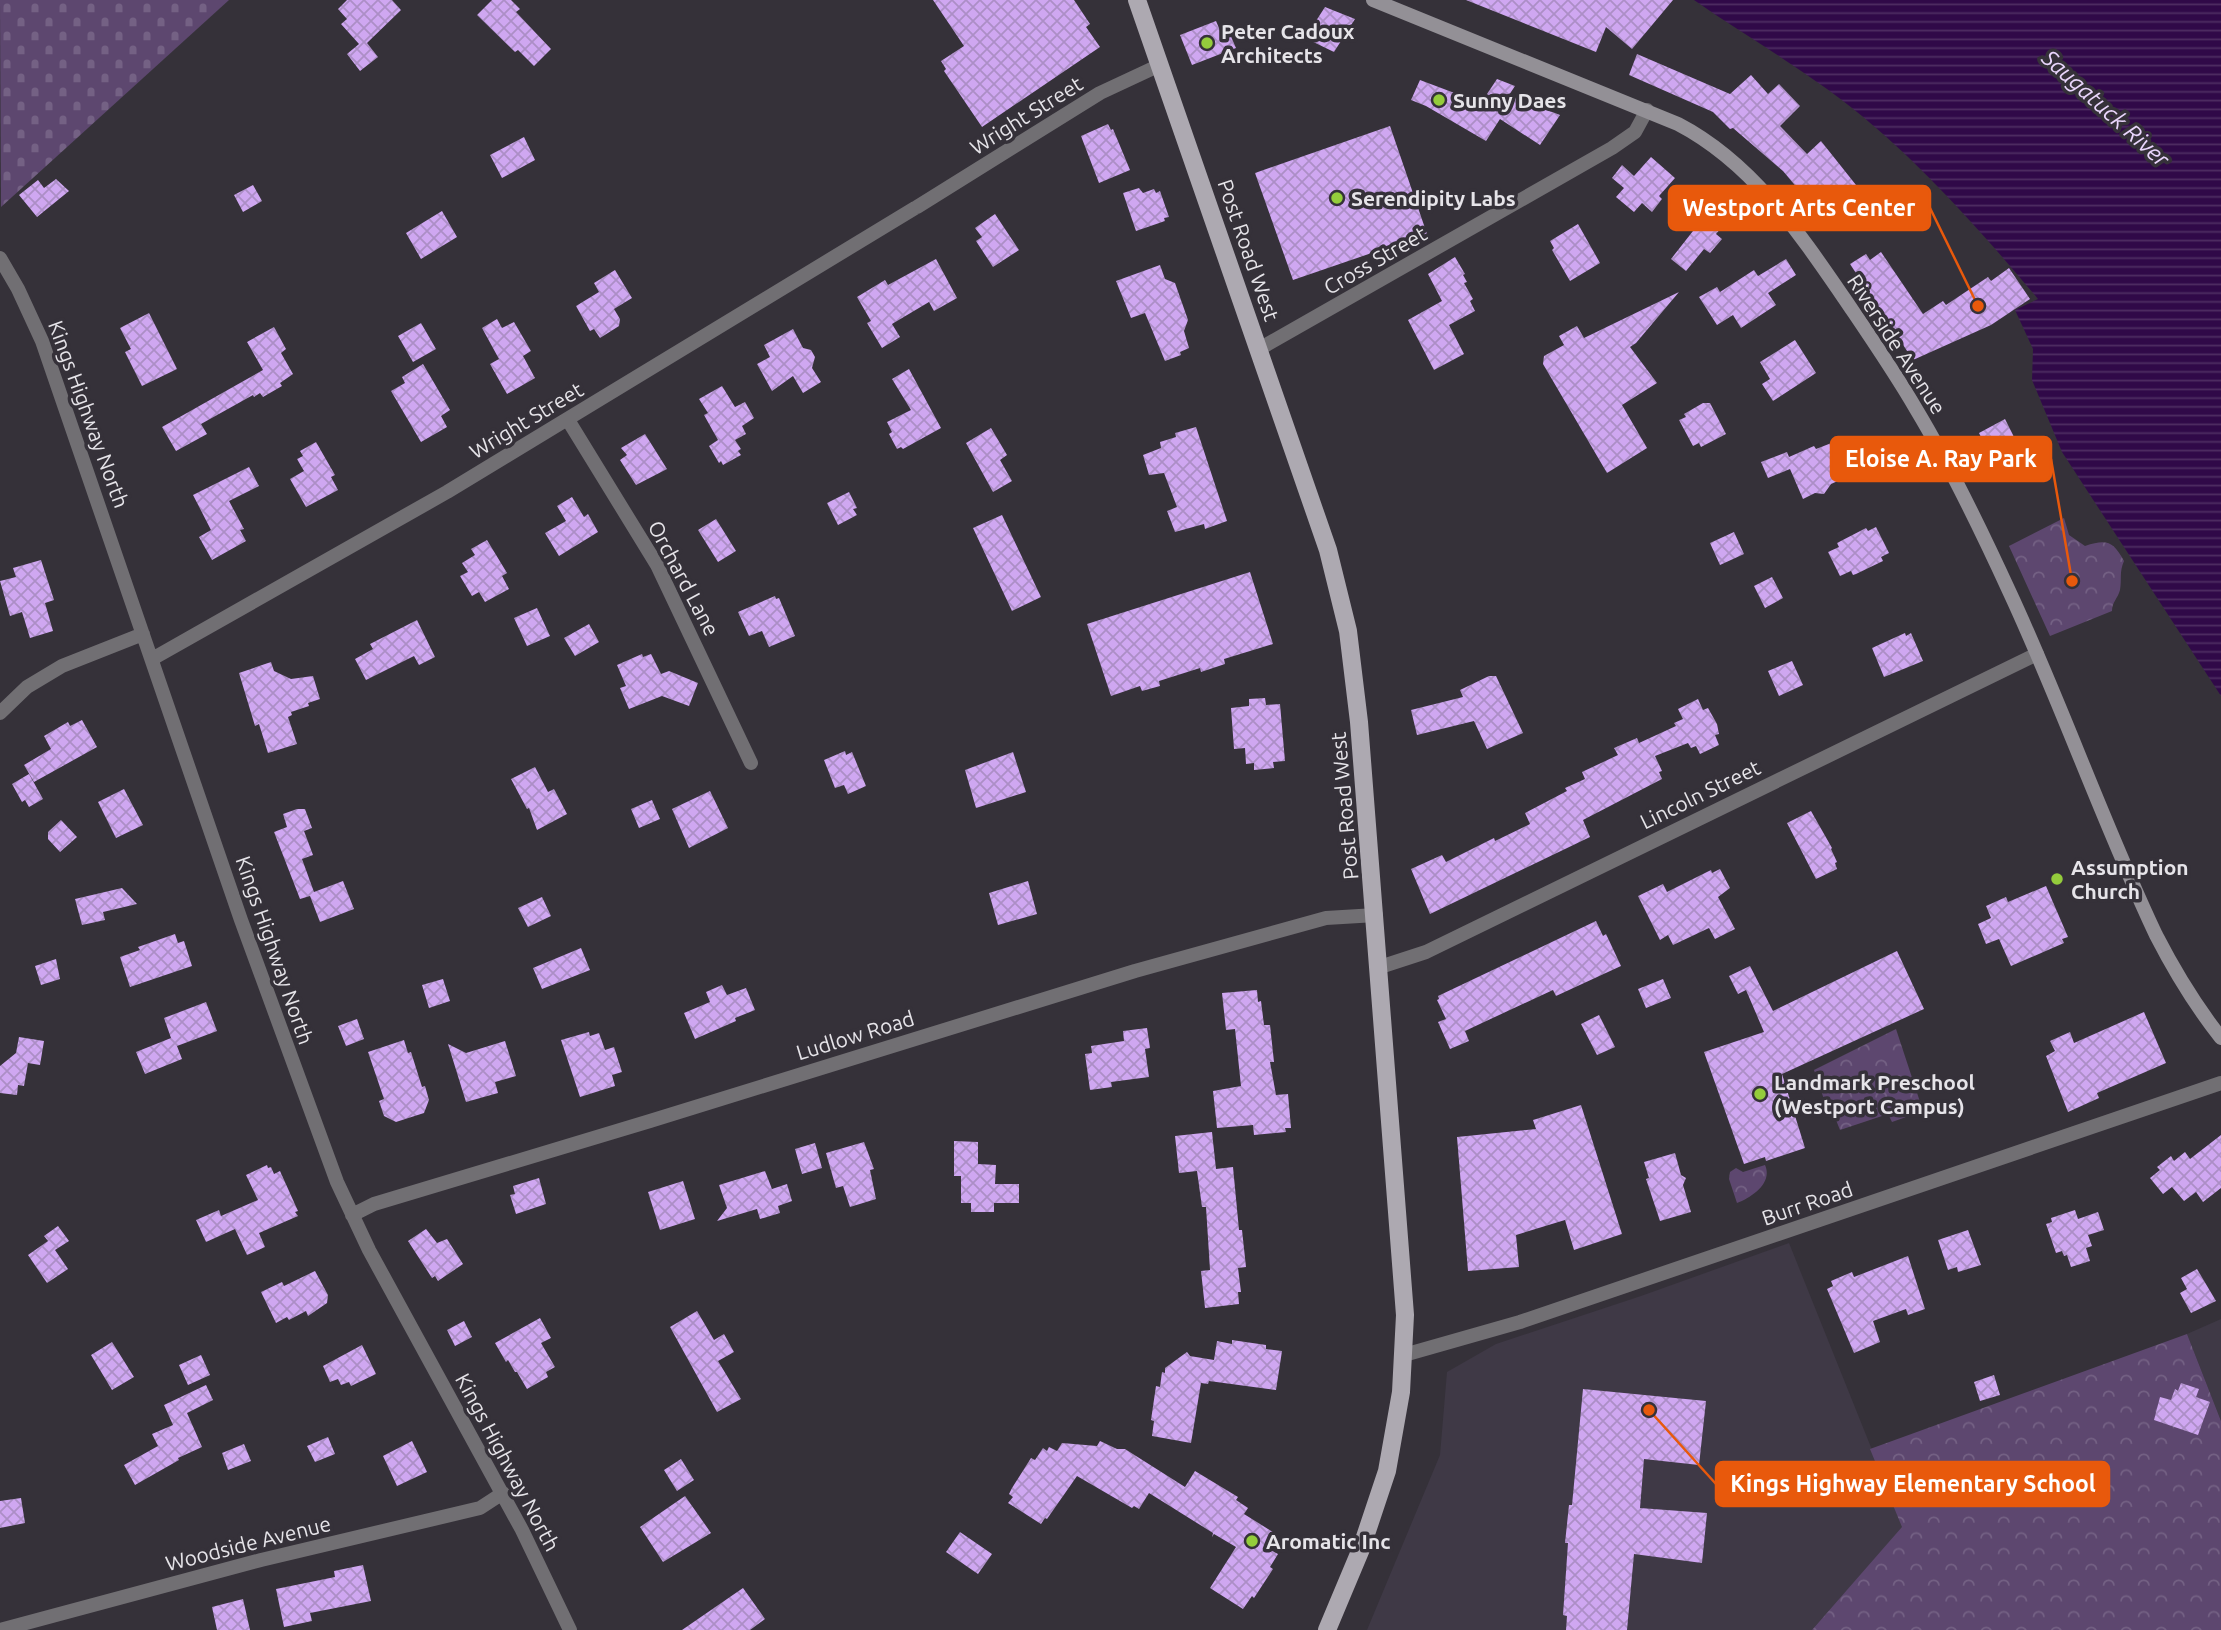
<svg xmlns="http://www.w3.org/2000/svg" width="2221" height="1630" font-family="Ubuntu,sans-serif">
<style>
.built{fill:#3f3946}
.cemetery{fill:url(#cemetery-stones)}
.park{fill:url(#park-crowns)}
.water{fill:url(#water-rules)}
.building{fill:url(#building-cross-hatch)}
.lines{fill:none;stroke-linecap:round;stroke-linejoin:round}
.minor{stroke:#716f73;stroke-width:14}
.secondary{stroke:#939096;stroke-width:14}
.primary{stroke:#ada9b1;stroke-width:18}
.poi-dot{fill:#94cc3c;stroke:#353139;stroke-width:2.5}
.labels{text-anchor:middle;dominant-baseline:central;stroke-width:7;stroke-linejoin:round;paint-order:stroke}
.poi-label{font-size:21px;font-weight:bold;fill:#e6e4e9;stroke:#353139;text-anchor:start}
.street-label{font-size:21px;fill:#e6e4e9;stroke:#353139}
.water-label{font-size:23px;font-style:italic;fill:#ead6fd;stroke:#353139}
.leader{fill:none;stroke:#e8590c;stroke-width:2.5}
.callout-dot{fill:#e8590c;stroke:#353139;stroke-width:2.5}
.callout{fill:#e8590c;stroke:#e8590c;stroke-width:2.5}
.callout-label{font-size:23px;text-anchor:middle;font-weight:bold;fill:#fff}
</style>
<defs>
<pattern id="cemetery-stones" width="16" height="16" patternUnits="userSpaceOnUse" patternTransform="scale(1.75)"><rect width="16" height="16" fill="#5d476f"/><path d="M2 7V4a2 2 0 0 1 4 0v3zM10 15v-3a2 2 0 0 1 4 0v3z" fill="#746184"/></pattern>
<pattern id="park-crowns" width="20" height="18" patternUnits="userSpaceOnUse" patternTransform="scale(1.75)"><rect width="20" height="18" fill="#5d476f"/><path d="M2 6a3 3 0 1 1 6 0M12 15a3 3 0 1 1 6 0" fill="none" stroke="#746184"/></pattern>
<pattern id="water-rules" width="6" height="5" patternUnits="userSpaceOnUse" patternTransform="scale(1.75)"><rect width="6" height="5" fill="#300948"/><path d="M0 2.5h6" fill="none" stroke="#4e2d62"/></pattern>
<pattern id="building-cross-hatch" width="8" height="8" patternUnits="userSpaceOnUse" patternTransform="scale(1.75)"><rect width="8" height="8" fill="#cfa7f1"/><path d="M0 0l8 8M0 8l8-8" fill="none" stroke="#ac8ec6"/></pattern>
</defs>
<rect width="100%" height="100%" fill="#353139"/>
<path class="built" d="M1789 1243 1903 1527 1812 1630H1367L1440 1455 1447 1372 1496 1344 1641 1296Z
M2221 1319V1421L2187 1334Z"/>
<path class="cemetery" d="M0 0H229L1 207Z"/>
<path class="park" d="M2064 518 2069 535 2085 546C2107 539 2113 541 2124 561 2119 572 2122 579 2120 590 2118 598 2112 602 2112 611L2050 636 2009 546Z
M1896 1029 1923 1111 1892 1122 1888 1114 1840 1130 1834 1115 1830 1117 1814 1070Z
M1765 1165C1773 1183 1752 1197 1737 1203L1729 1179 1730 1172 1736 1168 1743 1172Z
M2187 1334 2221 1421V1630H1812L1902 1527 1870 1449Z"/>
<path class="water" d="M1694 0H2221V696L2062 452 2032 380 2033 349 2015 310 2038 299C1976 225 1905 145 1827 89 1783 57 1737 30 1694 0Z"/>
<path class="building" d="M347 0H392L401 10 367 43 378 57 360 71 347 54 359 44 341 24 347 19 338 9Z
M492 0H511L520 9 516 12 551 49 534 66 518 50 515 52 477 15Z
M933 0H1074L1090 24 1086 27 1100 47 982 127 944 71 946 69 941 61 964 46Z
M1466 0H1673L1632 49 1606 27 1596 52Z
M1325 7 1355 19 1334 52 1305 38Z
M1216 21 1222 35 1229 32 1236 48 1192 65 1180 35Z
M1637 54 1730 94 1751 75 1768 94 1779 84 1800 106 1780 126 1807 154 1821 141 1856 185 1819 214 1783 171 1733 128 1730 129 1713 112 1629 75Z
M1497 79 1515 86 1509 95 1560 115 1540 145 1500 119 1486 141 1426 106 1411 100 1420 80 1481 103Z
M1108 124 1111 130 1113 129 1130 170 1099 183 1081 136Z
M1390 126 1427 234 1293 280 1255 173Z
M524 137 535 160 502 178 490 155Z
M1651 157 1675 178 1659 196 1662 199 1652 212 1642 203 1634 212 1616 197 1624 188 1612 178 1622 165 1634 176Z
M56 179 69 191 37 217 19 195 38 180 44 188Z
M253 185 262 201 243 212 234 195Z
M1139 188 1143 193 1154 189 1156 193 1160 191 1169 217 1164 218 1165 221 1136 231 1123 193Z
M1711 196 1733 214 1716 234 1722 239 1710 253 1704 249 1686 271 1671 259 1693 231 1687 226Z
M442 211 457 237 421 259 406 233Z
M995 214 1019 250 993 267 976 241 982 237 975 228Z
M1578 224 1600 263 1570 281 1552 250 1554 248 1550 241Z
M1881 252 1923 314 1943 301 1946 305 1988 277 1991 281 2009 268 2030 299 1991 325 1913 360 1850 264 1866 254 1870 260Z
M1455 257 1465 274 1463 275 1467 282 1464 283 1473 299 1470 301 1475 311 1449 325 1464 354 1434 370 1408 320 1442 301 1428 274Z
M936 259 957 298 934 311 929 302 892 324 900 337 882 348 867 323 871 321 857 297 885 280 888 285Z
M1786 259 1796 275 1768 293 1776 305 1741 328 1733 315 1717 325 1699 297 1717 287 1720 292 1754 270 1758 276Z
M1160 265 1165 279 1175 283 1188 320 1184 331 1189 348 1180 352 1181 355 1165 361 1145 313 1131 318 1116 281Z
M615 270 632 298 614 309 620 319 619 326 600 338 594 329 590 331 576 306 599 292 594 283Z
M1679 292 1636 343 1630 347 1657 383 1622 405 1647 448 1607 473 1543 364 1544 356 1564 345 1559 336 1577 326 1584 338Z
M149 313 177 369 142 386 125 352 131 349 120 328Z
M497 319 502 328 514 322 531 351 523 356 535 378 507 394 490 364 499 359 482 328Z
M421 323 436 349 413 362 398 336Z
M274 327 286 349 281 353 293 374 280 383 282 386 263 397 260 393 254 397 253 395 201 424 207 434 176 451 162 427 263 370 247 342Z
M793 329 803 348 811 350 815 357 812 368 821 382 803 393 793 376 772 391 757 364 770 357 764 345Z
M1795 340 1816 373 1773 401 1762 384 1770 379 1760 362Z
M423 364 450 410 441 416 447 427 421 442 391 391 405 383 402 377Z
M909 369 941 428 903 449 901 447 897 449 889 434 892 432 887 422 911 410 892 379Z
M722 386 735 407 745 402 754 418 742 426 746 434 735 440 741 449 738 451 741 455 723 465 721 461 719 463 709 446 718 440 704 415 708 413 699 399Z
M1703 403H1710L1726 434 1701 447 1699 443 1693 446 1679 420 1686 417 1684 414Z
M2005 419 2027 463 1997 479 1982 449 1986 447 1979 433Z
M1196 427 1227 521 1205 529 1204 524 1175 532 1167 511 1177 507 1164 473 1149 475 1143 455 1161 448 1160 442 1176 437 1175 433Z
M991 428 1007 455 1000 460 1012 481 993 492 966 443Z
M645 434 667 469 636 485 620 460 627 455 621 448Z
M316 442 335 475 331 477 338 490 306 507 290 479 304 471 297 459 303 456 300 451Z
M1834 442 1849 476 1831 484 1824 494 1815 493 1803 499 1790 469 1768 478 1761 462 1787 452 1789 457 1814 446 1816 449Z
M249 467 259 486 229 501 244 529 240 530 246 541 212 560 199 537 211 530 193 495Z
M849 492 857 508 853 509 857 515 838 525 827 503Z
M572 497 584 517 588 514 598 532 559 556 545 533 566 521 557 506Z
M1002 515 1041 597 1012 611 973 528Z
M716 519 736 551 718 562 698 530Z
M1876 527 1889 553 1881 557 1883 561 1856 574 1853 575 1851 571 1840 576 1828 552 1839 547 1837 543 1866 528 1868 531Z
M1734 532 1744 554 1720 565 1710 543Z
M487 540 507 573 502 576 509 589 485 602 479 592 472 596 460 576 468 572 462 563 475 555 471 549Z
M41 560 54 600 45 603 53 631 30 638 22 612 10 616 0 581 16 577 13 568Z
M1250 572 1273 644 1224 659 1225 664 1201 672 1200 668 1159 681 1160 686 1142 691 1140 686 1111 696 1087 624Z
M1772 577 1783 598 1765 608 1754 586Z
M775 596 776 599 779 598 795 636 769 647 762 631 749 636 738 612Z
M537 608 550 636 527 646 514 618Z
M417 620 435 657 419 665 414 656 366 680 355 659 373 649 370 644Z
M589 624 599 642 575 656 564 638Z
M1905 633 1906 636 1911 633 1923 661 1884 677 1872 648Z
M642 654 643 657 651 654 661 674 669 671 698 683 689 706 662 696 629 709 620 688 626 686 617 665Z
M1792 661 1803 685 1779 696 1768 671Z
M271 662 274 671 291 679 313 676 320 699 308 703 309 706 291 712 292 715 288 717 297 744 268 753 259 724 255 726 239 673Z
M1489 676H1496L1523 733 1487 749 1474 721 1417 735 1411 710 1463 697 1460 690Z
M1265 698 1266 705 1280 704 1285 761 1273 762 1274 768 1254 770V763L1246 764 1245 748 1234 749 1231 708 1249 706V699Z
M1698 699 1703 710 1708 708 1717 724 1719 734 1715 735 1719 745 1700 754 1696 746 1691 748 1688 743 1655 756 1662 771 1659 772 1662 779 1583 820 1590 837 1430 914 1411 869 1442 855 1446 862 1494 838 1495 841 1530 824 1525 813 1567 791 1565 788 1585 779 1582 772 1618 755 1614 748 1637 738 1639 743 1676 726 1674 723 1683 719 1678 709Z
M82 720 97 747 34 782 24 765 51 749 44 736 68 722 70 726Z
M845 751 846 755 852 752 866 786 848 794 844 785 835 788 824 760Z
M1013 752 1026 792 976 808 965 770Z
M535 767 548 792 554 789 567 814 537 830 529 808 527 809 511 779Z
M29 774 43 799 29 807 25 800 22 802 12 784Z
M124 789 143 825 116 838 98 802Z
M710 791 728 828 689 848 672 809Z
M652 800 660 819 639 828 631 809Z
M297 809H305L312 828 304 831 313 855 302 859 314 892 343 881 354 909 320 922 310 896 300 899 274 832 287 827 283 814Z
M1811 811 1832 848 1831 849 1837 862 1835 863 1837 869 1816 879 1787 823Z
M61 820 77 837 60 852 48 839V832Z
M1720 869 1730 888 1718 897 1735 929 1715 939 1709 928 1673 945 1668 935 1660 940 1638 896 1663 884 1667 892 1711 870 1712 873Z
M1028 881 1037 914 998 925 989 893Z
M2046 886 2068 937 2062 939 2064 943 2011 966 1999 939 1986 944 1978 924 1991 918 1986 906 2006 897 2008 902Z
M122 888 137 904 103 912 105 920 82 925 75 899Z
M542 897 551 916 528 927 518 908Z
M1596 921 1603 936 1606 934 1621 966 1556 996 1553 990 1482 1023 1465 1031 1469 1041 1450 1049 1438 1022 1446 1019 1437 1000 1439 999 1438 996Z
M175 934 178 943 184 941 192 966 130 987 120 957 140 950 138 947Z
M581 948 590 970 542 989 533 968Z
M1897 951 1924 1009 1782 1074 1805 1148 1766 1161 1765 1157 1744 1164 1704 1052 1764 1032 1746 990 1738 994 1729 976 1750 966 1773 1011Z
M56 959 60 979 41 985 35 966Z
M443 979 450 1001 429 1008 422 985Z
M1663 979 1671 998 1646 1008 1638 989Z
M722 985 727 995 746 988 755 1010 735 1018 736 1021 695 1039 684 1013 710 1002 706 992Z
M1257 990 1258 1002 1261 1001 1264 1025H1270L1274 1062H1270L1276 1095 1288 1094 1291 1128H1285L1286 1132 1254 1135 1253 1125 1217 1128 1213 1091 1241 1086 1235 1029 1226 1030 1222 993Z
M206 1002 217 1031 177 1046 182 1059 145 1074 136 1052 171 1038 164 1018Z
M2144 1012 2166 1063 2097 1093 2099 1098 2068 1112 2046 1056 2055 1051 2050 1041 2070 1032 2074 1043Z
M1599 1015 1615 1047 1597 1055 1581 1024Z
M357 1019 364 1039 346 1046 338 1026Z
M1147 1028 1150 1048 1145 1049 1149 1077 1111 1082 1112 1087 1090 1090 1085 1054 1092 1053 1091 1046 1124 1041 1123 1031Z
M589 1032 590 1036 599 1033 605 1050 614 1047 622 1072 612 1075 615 1086 580 1097 561 1040Z
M19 1037 44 1041 40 1065 28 1063 24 1086 18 1085 17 1095 0 1093V1066L16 1053Z
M404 1040 408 1053 411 1052 422 1087 425 1086 429 1100 424 1113 396 1122 384 1116 379 1101 384 1099 368 1052Z
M505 1041 516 1076 495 1082 498 1093 466 1102 448 1044 466 1053Z
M1581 1105 1622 1234 1574 1250 1565 1220 1516 1235 1519 1267 1468 1271 1457 1137 1536 1129 1533 1120Z
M1212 1132 1216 1169 1233 1167 1239 1230H1242L1246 1267 1238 1268 1241 1292H1238L1239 1304 1205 1308 1201 1271 1210 1270 1206 1207H1202L1197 1171 1179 1173 1175 1136Z
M2221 1135V1188L2203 1202 2196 1192 2184 1201 2172 1187 2163 1194 2150 1178 2160 1170 2157 1167 2171 1156 2174 1161 2185 1152 2190 1159Z
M954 1141 978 1142V1164L996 1165 995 1184H1019V1203H994V1212H971V1203H961V1176H954Z
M864 1142 874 1169 870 1170 876 1199 850 1207 843 1186 836 1188 826 1153Z
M815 1143 822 1168 802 1174 795 1149Z
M1675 1153 1681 1175 1686 1178 1683 1185 1691 1212 1660 1221 1646 1179 1649 1178 1644 1162Z
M267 1165 268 1168 271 1167 274 1174 280 1171 298 1211 295 1212 298 1216 259 1233 265 1247 247 1255 235 1229 206 1242 196 1220 219 1210 221 1216 258 1200 246 1175Z
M765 1171 772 1189 787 1184 792 1201 778 1206 780 1213 760 1219 757 1209 717 1221 727 1208 719 1185Z
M539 1178 546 1204 516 1214 510 1195 515 1194 513 1186Z
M683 1181 695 1219 660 1230 648 1192Z
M2075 1210 2078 1219 2098 1212 2104 1230 2088 1235 2092 1246 2086 1248 2090 1261 2071 1267 2067 1255 2064 1256 2062 1251 2056 1253 2046 1224 2052 1222 2051 1218Z
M58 1226 69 1241 55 1250 68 1269 47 1283 28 1255 48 1241 44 1236Z
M426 1229 437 1243 447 1239 463 1264 438 1281 435 1276 432 1278 408 1241Z
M1968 1230 1981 1265 1958 1272 1957 1267 1948 1270 1938 1240Z
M1908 1256 1925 1309 1908 1315 1906 1309 1873 1321 1880 1342 1854 1353 1827 1289 1833 1286 1831 1281 1852 1272 1854 1277Z
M2197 1269 2216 1301 2191 1313 2180 1293 2187 1289 2181 1278Z
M315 1271 328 1295 327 1303 308 1316 306 1311 289 1320 287 1317 276 1323 261 1292 282 1282 284 1286Z
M697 1311 714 1340 724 1334 734 1352 718 1361 741 1399 717 1412 670 1327Z
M540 1318 551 1338 541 1343 555 1367 546 1372 548 1377 527 1389 517 1372H515L508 1360 506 1362 495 1343Z
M464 1321 472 1337 455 1346 447 1330Z
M1232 1340 1266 1345V1349L1282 1351 1276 1390 1209 1381 1208 1384 1201 1383 1191 1443 1152 1436 1154 1421 1151 1420 1156 1386 1160 1387 1162 1372 1165 1373V1368L1187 1352 1190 1356 1214 1360 1217 1341 1232 1344Z
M112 1342 134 1377 112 1390 91 1355Z
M362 1345 376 1374 351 1386 349 1382 341 1385 338 1379 330 1382 323 1366Z
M201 1355 210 1375 188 1385 179 1365Z
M1994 1375 2000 1395 1980 1401 1974 1382Z
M2181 1383 2199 1389 2196 1397 2210 1402 2198 1435 2154 1420 2160 1397 2171 1400 2175 1389 2178 1391Z
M206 1385 213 1400 187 1413 202 1447 178 1458 179 1460 135 1485 124 1465 158 1446 152 1434 173 1425 164 1405Z
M1583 1389 1706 1401 1699 1465 1644 1459 1640 1508 1707 1513 1702 1563 1634 1554 1627 1630H1566L1567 1616 1563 1615 1568 1543H1565L1569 1505H1572Z
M328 1437 335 1454 315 1462 307 1446Z
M412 1441 427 1472 397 1486 383 1456Z
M1100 1441 1117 1449H1125L1185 1487 1195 1471 1238 1497 1236 1500 1248 1508 1244 1514 1276 1534 1267 1548 1278 1554 1270 1567 1273 1569 1254 1598 1252 1596 1243 1609 1210 1588 1236 1547 1214 1534 1212 1537 1213 1533 1149 1493 1139 1509 1134 1506 1132 1508 1077 1476 1047 1519 1045 1518 1041 1524 1008 1503 1013 1497 1009 1494 1012 1488 1031 1458 1035 1460 1043 1448 1047 1451 1049 1447 1057 1451 1062 1443 1097 1446Z
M244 1444 251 1461 228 1470 222 1453Z
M681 1459 694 1480 677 1491 664 1470Z
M685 1496 711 1533 663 1562 640 1527Z
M21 1498 25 1523 0 1528V1501Z
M960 1532 992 1554 978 1574 946 1552Z
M363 1565 371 1601 310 1613 312 1621 284 1627 276 1589 335 1577 334 1571Z
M743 1588 765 1619 750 1630H682Z
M243 1599 250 1630H217L212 1607Z"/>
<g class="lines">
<path class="minor" d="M917 207 1100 93 1160 65
M0 258 18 289 42 341 241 920 337 1182 369 1250 522 1530 570 1630
M1259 349 1612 148 1635 132 1647 110
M568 420 657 565 751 763
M152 659 447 492 915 208
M0 713 27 687 62 666 143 634
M1380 967 1426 952 2037 654
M352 1215 374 1204 650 1121 1135 971 1326 918 1376 915
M1404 1355 1520 1322 2221 1083
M0 1630 261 1560 480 1508 503 1493"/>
<path class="secondary" d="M1373 0 1678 124C1751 162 1798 231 1844 298 1869 335 1894 371 1916 409 1951 467 1982 532 2010 593 2062 705 2103 823 2156 935 2175 972 2195 1005 2221 1038"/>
<path class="primary" d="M1137 0 1328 550 1348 631 1359 722 1405 1315 1401 1392 1387 1471 1361 1549 1327 1630"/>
</g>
<g class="poi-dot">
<circle cx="1207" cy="43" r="7"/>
<circle cx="1439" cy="100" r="7"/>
<circle cx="1337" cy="198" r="7"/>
<circle cx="2057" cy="879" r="7"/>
<circle cx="1760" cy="1094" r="7"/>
<circle cx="1252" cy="1541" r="7"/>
</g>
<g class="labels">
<g class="poi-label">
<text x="1221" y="31">Peter Cadoux<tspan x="1221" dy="24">Architects</tspan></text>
<text x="1453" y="100">Sunny Daes</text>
<text x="1351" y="198">Serendipity Labs</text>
<text x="2071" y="867">Assumption<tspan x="2071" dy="24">Church</tspan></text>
<text x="1774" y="1082">Landmark Preschool<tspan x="1774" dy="24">(Westport Campus)</tspan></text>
<text x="1266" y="1541">Aromatic Inc</text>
</g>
<g class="street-label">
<text transform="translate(1026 115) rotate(-32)">Wright Street</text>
<text transform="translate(1249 250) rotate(71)">Post Road West</text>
<text transform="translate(1375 260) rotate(-30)">Cross Street</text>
<text transform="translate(1897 344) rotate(57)">Riverside Avenue</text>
<text transform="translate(89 414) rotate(70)">Kings Highway North</text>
<text transform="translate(526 420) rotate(-31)">Wright Street</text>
<text transform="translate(684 578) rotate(62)">Orchard Lane</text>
<text transform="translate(1700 794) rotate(-26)">Lincoln Street</text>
<text transform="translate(1344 806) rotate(-95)">Post Road West</text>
<text transform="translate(275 950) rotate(71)">Kings Highway North</text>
<text transform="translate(855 1035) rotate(-17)">Ludlow Road</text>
<text transform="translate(1807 1203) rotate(-19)">Burr Road</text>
<text transform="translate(508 1462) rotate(62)">Kings Highway North</text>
<text transform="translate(248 1543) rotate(-14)">Woodside Avenue</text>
</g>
<g class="water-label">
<text transform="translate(2106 108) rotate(42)">Saugatuck River</text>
</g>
</g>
<path class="leader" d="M1978 306L1930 208M2072 581L2051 459M1649 1410L1716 1484"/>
<g class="callout-dot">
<circle cx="1978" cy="306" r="7"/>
<circle cx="2072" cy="581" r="7"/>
<circle cx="1649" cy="1410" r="7"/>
</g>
<g class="callout">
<rect x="1669" y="186" width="261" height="44" rx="7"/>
<rect x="1831" y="437" width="220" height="44" rx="7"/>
<rect x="1716" y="1462" width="393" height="44" rx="7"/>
</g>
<g class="callout-label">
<text x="1799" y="216">Westport Arts Center</text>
<text x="1941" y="467">Eloise A. Ray Park</text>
<text x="1913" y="1492">Kings Highway Elementary School</text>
</g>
</svg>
